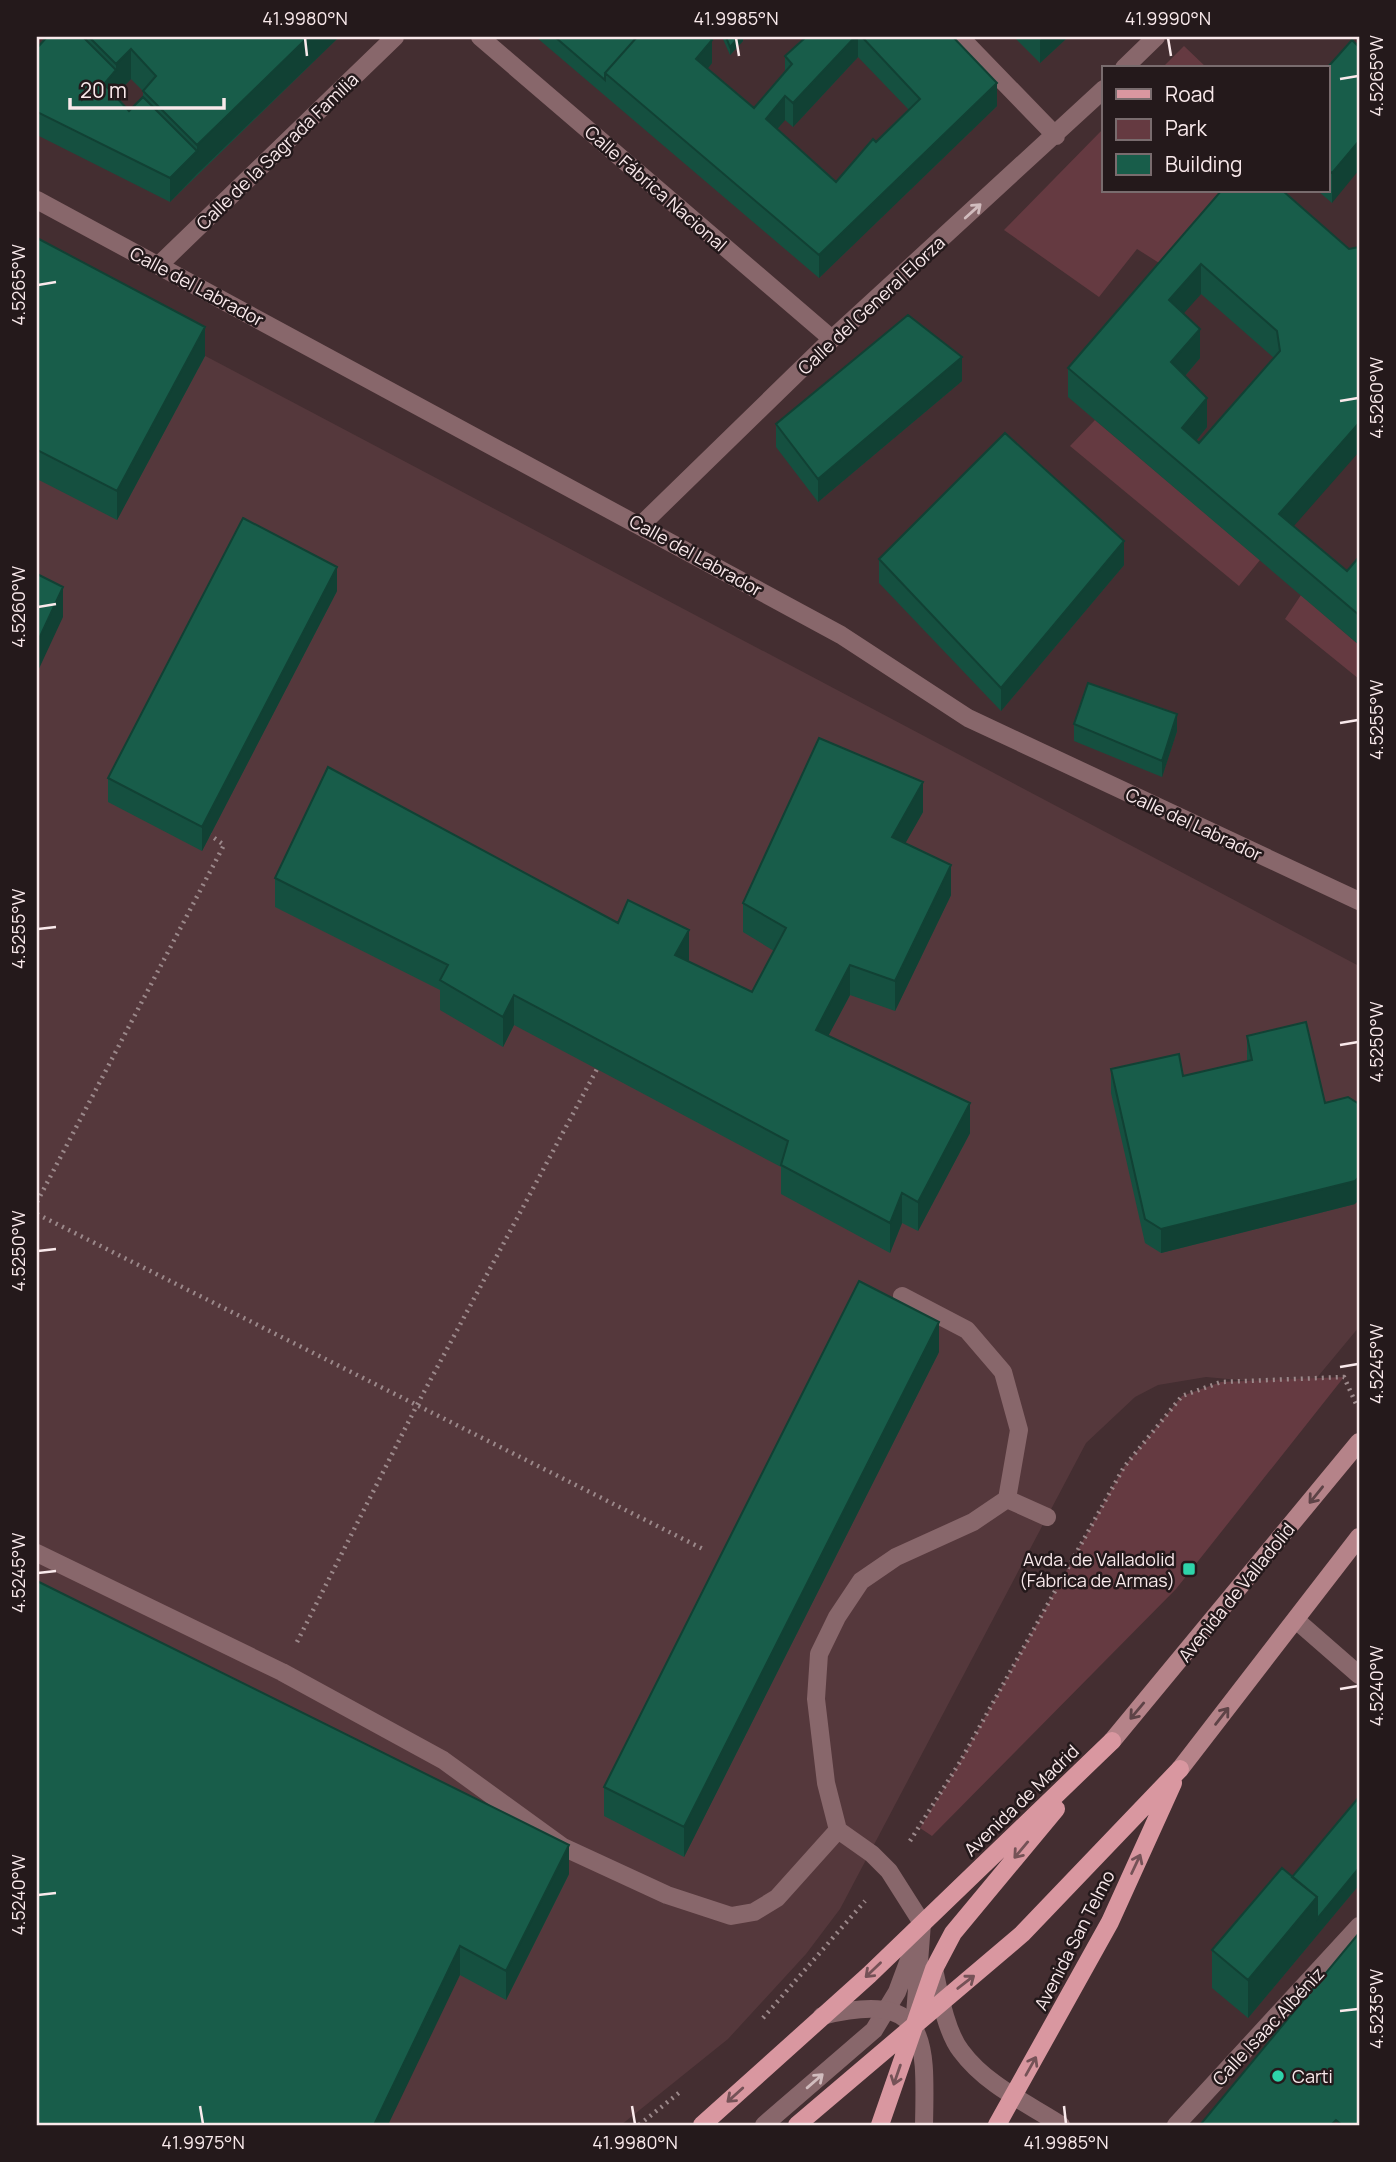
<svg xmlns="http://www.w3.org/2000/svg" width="1396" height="2162" font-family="Manrope,sans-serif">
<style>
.built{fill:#55383c}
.green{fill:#653a41}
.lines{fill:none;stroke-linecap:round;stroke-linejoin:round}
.path{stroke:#9b888a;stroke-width:4.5;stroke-dasharray:2 5;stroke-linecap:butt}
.lane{stroke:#88676b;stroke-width:18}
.street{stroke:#88676b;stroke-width:18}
.secondary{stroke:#b58389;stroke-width:18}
.primary{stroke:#d997a0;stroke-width:18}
.wall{fill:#155040;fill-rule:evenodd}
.shaded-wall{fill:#114134}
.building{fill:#185d4a;stroke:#114134;stroke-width:2;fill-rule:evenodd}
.oneway{stroke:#d1bcbe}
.oneway2{stroke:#5e4347}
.oneway3{stroke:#755257}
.ticks{fill:none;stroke:#f9e9eb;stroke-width:2.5}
.poi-dot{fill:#2ed4aa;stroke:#24191b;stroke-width:2.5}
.labels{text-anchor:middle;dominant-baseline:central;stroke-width:5;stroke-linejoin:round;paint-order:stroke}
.street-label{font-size:18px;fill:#f9e9eb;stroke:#24191b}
.poi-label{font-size:18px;fill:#f9e9eb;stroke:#24191b;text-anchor:end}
.neatline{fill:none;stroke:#f9e9eb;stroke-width:2.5}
.ticks-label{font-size:18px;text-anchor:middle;fill:#f9e9eb}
</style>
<rect width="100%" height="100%" fill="#442e31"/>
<path class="built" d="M37 267 1359 966V1327L1315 1380 1272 1383 1206 1377 1158 1385 1135 1397 1086 1443 840 1909 806 1954 728 2039 621 2125H37Z"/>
<path class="green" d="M1184 46 1207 68H1162Z
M1104 128V191H1234L1175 273 1137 249 1099 297 1004 230Z
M1095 420 1260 560 1239 586 1070 446Z
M1301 595 1359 645V679L1285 619Z
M1344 1377 1176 1589 932 1836 920 1828 960 1762 1124 1467 1182 1396 1221 1382Z"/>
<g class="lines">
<path class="path" d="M37 1202 224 845 210 835
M37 1214 703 1549
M297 1642 417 1405 597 1069
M910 1841 960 1762 1124 1467 1182 1396 1221 1382 1344 1377 1357 1406
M763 2018 865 1901
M639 2125 680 2092"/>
<path class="lane" d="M1007 1499 1047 1517
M37 1553 282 1672 443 1760 563 1847 667 1895 731 1916 754 1912 777 1898 838 1830 872 1854 889 1871 922 1923 915 2015
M838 1830 826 1783 816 1699 819 1654 837 1617 861 1581 896 1557 973 1522 1007 1499 1019 1430 1003 1372 967 1330 902 1296
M764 2125 874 2030 897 1992 913 1949"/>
<path class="street" d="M480 37 832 339
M960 37 1056 136
M1124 68 1156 37
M37 200 841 635 968 718 1359 901
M159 265 395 37
M641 525 832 339 1104 89
M1296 1620 1359 1675
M934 1969C939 1992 946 2032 961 2051 986 2085 1027 2103 1061 2125
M822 2016C928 1990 926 2037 924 2125
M1176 2125 1359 1926"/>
<path class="secondary" d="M1112 1741 1359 1442
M1180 1769 1359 1537"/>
<path class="primary" d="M702 2125 869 1975 1112 1741
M797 2125 1022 1934 1180 1769
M880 2125 934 1969 953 1933 1056 1809
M997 2125 1110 1922 1173 1783"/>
</g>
<path class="wall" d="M47 37H339L170 202 37 135V48ZM131 79 143 91V97L129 111 114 95Z
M536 37H709L712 63 707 69 754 108 785 72V56L806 37H953L997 106 819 278ZM858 57 909 110 836 182 777 129 785 120 793 127Z
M722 37H743V41L730 55Z
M1014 37H1068L1040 63Z
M1359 47 1332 203 1318 191H1328V68Z
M1286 193 1294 527 1347 571 1359 557V645L1068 397V368ZM1201 294 1274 358 1199 443 1196 441 1207 427 1185 376 1200 358 1183 313Z
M37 238 205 356 117 520 37 479Z
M962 381 818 502 776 447V424Z
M879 559 1124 565 1001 711 879 583Z
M337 591 202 851 108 802V778Z
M1074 724 1177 731 1162 777 1074 741Z
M923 812 905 843 951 895 895 1011 850 995 828 1036 970 1133 918 1231 902 1223 890 1253 781 1194V1167L514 1025 503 1047 440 1010V990L275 907V878L618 923 689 960 688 961 752 992 774 951 743 932V903Z
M1247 1036 1325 1103 1355 1204 1161 1253 1145 1243 1111 1093V1069L1183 1076 1247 1061Z
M939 1352 684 1857 604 1816V1787Z
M569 1874 506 2000 460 1975 37 2125Z
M1292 1877 1359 1885 1248 2018 1212 1988V1950Z"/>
<path class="shaded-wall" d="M308 37H339L197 174V145Z
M739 37H743V41L730 55V47Z
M855 37H858V57L793 127V103Z
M1043 37H1068L1040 63V40Z
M712 40V63L696 83V59Z
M131 49V79L104 107V84L116 70V64Z
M997 83V106L819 278V255Z
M785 96V120L766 142V119Z
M1359 141V170L1332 203V173Z
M197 151V174L170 202V178Z
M1201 264V294L1169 330V300Z
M205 327V356L117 520V491Z
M1200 329V358L1171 392V362Z
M962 357V381L818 502V479Z
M1207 398V427L1182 458V428Z
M1359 423V452L1279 543V514Z
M1124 541V565L1001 711V688Z
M337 567V591L202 851V827Z
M63 587V617L37 673V643Z
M1177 714V731L1162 777V761Z
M923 782V812L892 867V837Z
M951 865V895L895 1011V981Z
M689 930V960L675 984V955Z
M850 965V995L816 1059V1030Z
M514 995V1025L503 1047V1017Z
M970 1103V1133L918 1231V1202Z
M1359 1177V1200L1355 1204 1161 1253V1229Z
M902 1193V1223L890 1253V1223Z
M939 1322V1352L684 1857V1827Z
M569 1845V1874L506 2000V1971Z
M1359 1868V1885L1248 2018V1980L1317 1897Z
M460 1946V1975L388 2125H374Z"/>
<path class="building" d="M47 37H83L116 70 104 84 129 111 143 97 197 151 170 178 37 112V48Z
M89 37H308L197 145 143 91 156 76 131 49 116 64Z
M555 37H637L605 73V80Z
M637 37H709L712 40 696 59 754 108 792 64 785 56 806 37H855L793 103 785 96 766 119 836 182 873 139 876 142 920 99 862 37H953L997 83 819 255 605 73Z
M726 37H739L730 47Z
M1352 40 1359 47V141L1332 173 1328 170 1327 68Z
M1221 191H1283L1349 249 1359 247V423L1279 514 1347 571 1359 557V615L1068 368ZM1201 264 1277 331 1280 351 1199 443 1182 428 1207 398 1171 362 1200 329 1169 300Z
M37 238 205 327 117 491 37 450Z
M908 315 962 357 818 479 776 424Z
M1005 433 1124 541 1001 688 879 559Z
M243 518 337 567 202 827 108 778Z
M37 574 63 587 37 643Z
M1088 683 1177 714 1162 761 1074 724Z
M819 738 923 782 892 837 951 865 895 981 850 965 816 1030 970 1103 918 1202 902 1193 890 1223 781 1165 788 1141 514 995 503 1017 440 980 448 965 275 878 328 767 618 923 628 900 689 930 675 955 752 992 786 928 743 903Z
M1306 1022 1325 1103 1348 1097 1359 1104V1177L1355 1181 1161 1229 1145 1219 1111 1069 1179 1054 1183 1076 1252 1060 1247 1036Z
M859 1281 939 1322 684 1827 604 1787Z
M37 1581 569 1845 506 1971 460 1946 374 2125H37Z
M1359 1797V1868L1317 1919V1897L1292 1877Z
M1282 1868 1317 1897 1248 1980 1212 1950Z
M1359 1933V2125H1342L1336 2120 1331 2125H1200Z"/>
<defs><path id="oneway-shaft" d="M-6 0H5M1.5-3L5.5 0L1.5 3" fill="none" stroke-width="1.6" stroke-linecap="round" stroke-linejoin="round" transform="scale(1.75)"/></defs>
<g class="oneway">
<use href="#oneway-shaft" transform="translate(973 211) rotate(-42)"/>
<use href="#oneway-shaft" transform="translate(815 2081) rotate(-41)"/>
</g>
<g class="oneway2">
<use href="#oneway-shaft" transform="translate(1316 1495) rotate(129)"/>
<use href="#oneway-shaft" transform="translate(1137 1711) rotate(130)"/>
<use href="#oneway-shaft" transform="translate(1222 1716) rotate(-52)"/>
</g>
<g class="oneway3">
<use href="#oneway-shaft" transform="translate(1021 1850) rotate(130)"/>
<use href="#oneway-shaft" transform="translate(1136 1864) rotate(-65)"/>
<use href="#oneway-shaft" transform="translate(873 1970) rotate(136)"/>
<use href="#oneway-shaft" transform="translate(966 1982) rotate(-38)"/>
<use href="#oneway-shaft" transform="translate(1031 2066) rotate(-61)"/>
<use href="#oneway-shaft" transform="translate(897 2075) rotate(109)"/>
<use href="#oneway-shaft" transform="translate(735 2095) rotate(138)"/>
</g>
<path class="ticks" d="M305 38 307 56M736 38 739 56M1168 38 1171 56M1340 79 1358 76M38 285 56 282M1340 401 1358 398M38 607 56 604M1340 723 1358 720M38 929 56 927M1340 1045 1358 1042M38 1251 56 1249M1340 1367 1358 1364M38 1573 56 1571M1340 1689 1358 1686M38 1895 56 1893M1340 2011 1358 2009M200 2106 203 2124M632 2106 635 2124M1064 2106 1066 2124"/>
<g class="poi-dot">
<rect x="1182" y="1562" width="14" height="14" rx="3.5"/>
<circle cx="1278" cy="2076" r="7"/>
</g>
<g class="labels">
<g class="street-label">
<text transform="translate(277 151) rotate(-44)">Calle de la Sagrada Familia</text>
<text transform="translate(656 188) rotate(41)">Calle Fábrica Nacional</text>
<text transform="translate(197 286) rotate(28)">Calle del Labrador</text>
<text transform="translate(871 305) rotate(-43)">Calle del General Elorza</text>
<text transform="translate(696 555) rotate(29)">Calle del Labrador</text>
<text transform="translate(1194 824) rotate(25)">Calle del Labrador</text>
<text transform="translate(1236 1592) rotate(-51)">Avenida de Valladolid</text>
<text transform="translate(1021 1800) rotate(-44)">Avenida de Madrid</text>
<text transform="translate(1074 1940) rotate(-63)">Avenida San Telmo</text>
<text transform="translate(1268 2026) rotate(-47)">Calle Isaac Albéniz</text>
</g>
<g class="poi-label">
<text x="1175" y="1559">Avda. de Valladolid<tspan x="1175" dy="21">(Fábrica de Armas)</tspan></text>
<text x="1292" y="2076" text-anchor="start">Carti</text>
</g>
</g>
<rect width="1396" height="2162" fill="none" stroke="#24191b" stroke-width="77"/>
<rect x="1102" y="66" width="228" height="126" fill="#24191b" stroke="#796c6e" stroke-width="2"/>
<rect x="1116" y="89" width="35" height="10" fill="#d997a0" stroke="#796c6e" stroke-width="2"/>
<text x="1165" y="102" font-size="21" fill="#f9e9eb">Road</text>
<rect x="1116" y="119" width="35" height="21" fill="#653a41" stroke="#796c6e" stroke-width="2"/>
<text x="1165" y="136" font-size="21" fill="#f9e9eb">Park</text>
<rect x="1116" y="154" width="35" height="21" fill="#185d4a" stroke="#796c6e" stroke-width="2"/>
<text x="1165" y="172" font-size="21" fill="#f9e9eb">Building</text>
<path d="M70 98v10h154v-10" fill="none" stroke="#f9e9eb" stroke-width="3.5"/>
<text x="80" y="98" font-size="21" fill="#f9e9eb" stroke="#24191b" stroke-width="5" paint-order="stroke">20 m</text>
<rect x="38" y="38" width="1320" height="2086" class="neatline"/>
<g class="ticks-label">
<text x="305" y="25">41.9980°N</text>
<text x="736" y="25">41.9985°N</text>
<text x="1168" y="25">41.9990°N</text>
<text transform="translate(1377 76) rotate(-90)" y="6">4.5265°W</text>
<text transform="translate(19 285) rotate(-90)" y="6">4.5265°W</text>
<text transform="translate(1377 398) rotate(-90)" y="6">4.5260°W</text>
<text transform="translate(19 607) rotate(-90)" y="6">4.5260°W</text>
<text transform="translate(1377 720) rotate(-90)" y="6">4.5255°W</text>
<text transform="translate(19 929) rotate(-90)" y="6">4.5255°W</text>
<text transform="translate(1377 1042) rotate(-90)" y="6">4.5250°W</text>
<text transform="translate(19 1251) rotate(-90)" y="6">4.5250°W</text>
<text transform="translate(1377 1364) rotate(-90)" y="6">4.5245°W</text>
<text transform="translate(19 1573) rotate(-90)" y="6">4.5245°W</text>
<text transform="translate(1377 1686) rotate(-90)" y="6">4.5240°W</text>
<text transform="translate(19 1895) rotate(-90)" y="6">4.5240°W</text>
<text transform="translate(1377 2009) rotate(-90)" y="6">4.5235°W</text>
<text x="203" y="2149">41.9975°N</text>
<text x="635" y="2149">41.9980°N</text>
<text x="1066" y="2149">41.9985°N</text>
</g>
</svg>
